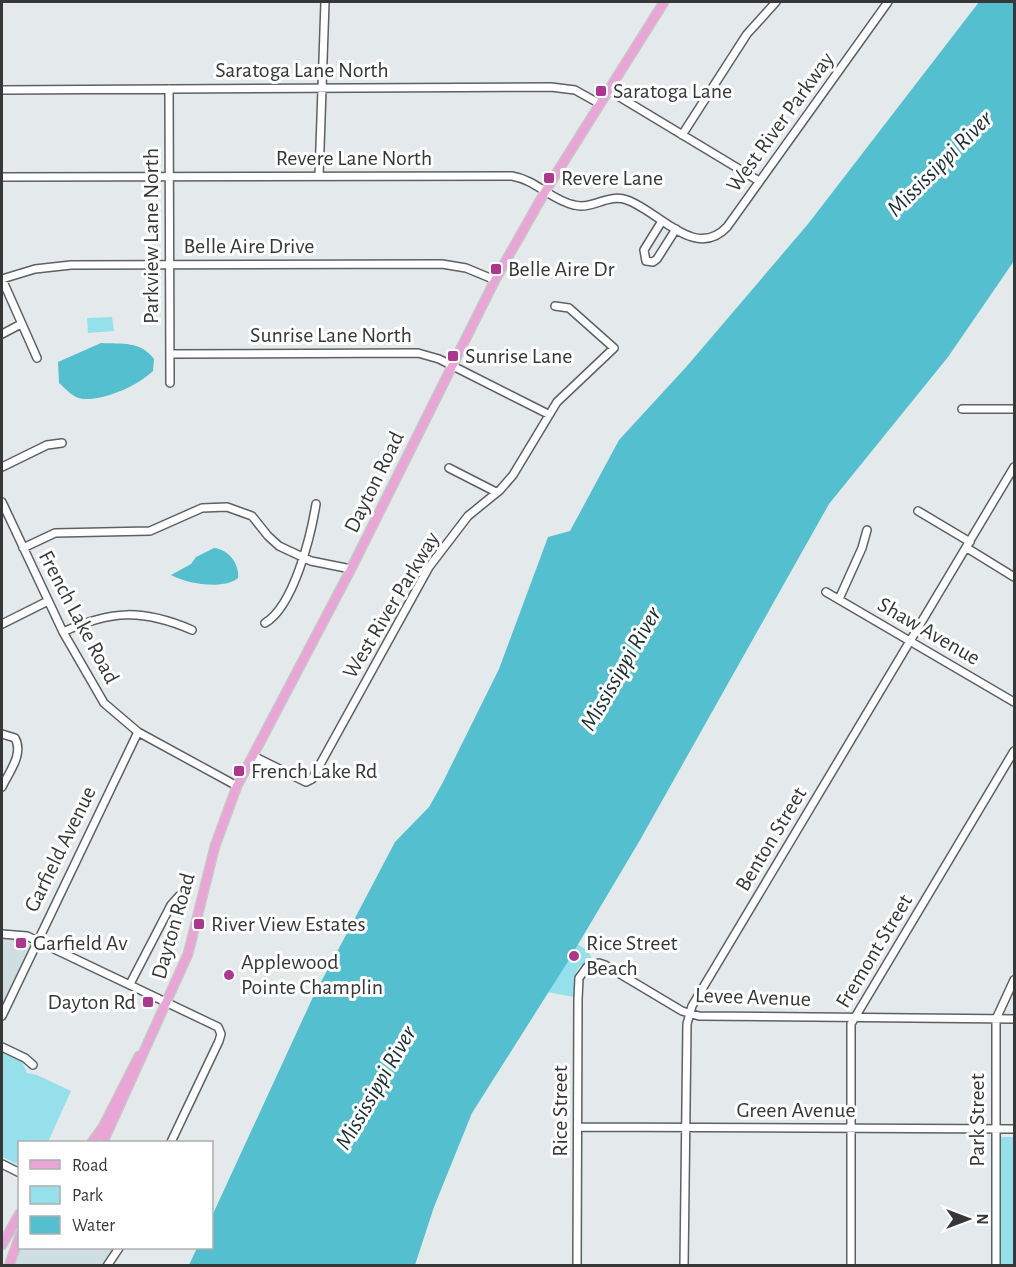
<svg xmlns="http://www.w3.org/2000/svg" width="1016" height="1267" font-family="'Alegreya Sans',sans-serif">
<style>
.built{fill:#cfdee0}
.green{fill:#95e0eb}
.water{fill:#54c0cf}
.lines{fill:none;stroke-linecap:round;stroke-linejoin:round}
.minor-casing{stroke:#5c6162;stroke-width:10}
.major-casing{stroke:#c7c7c7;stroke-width:11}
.minor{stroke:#fff;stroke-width:7}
.major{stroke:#e9a5d6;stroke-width:8}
.poi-dot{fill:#ad378f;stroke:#fff;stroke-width:2}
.labels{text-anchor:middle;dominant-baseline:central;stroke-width:6;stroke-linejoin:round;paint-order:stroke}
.street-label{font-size:22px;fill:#363838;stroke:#fff}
.poi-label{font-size:22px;fill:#363838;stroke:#fff;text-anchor:start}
.water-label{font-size:24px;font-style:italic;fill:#1b2f32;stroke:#fff}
</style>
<rect width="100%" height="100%" fill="#e4eaeb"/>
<path class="built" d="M2 939 27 941 30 944 2 1007Z
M20 1248H124L114 1265 15 1266Z"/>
<path class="green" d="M112 317 114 331 88 333 87 318Z
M577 944 588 951 592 959C571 968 575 977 574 997L547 992Z
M2 1051 21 1059 27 1073 37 1075 71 1091 48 1142H20L19 1165 2 1157Z
M1000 1137H1014V1265H1001Z"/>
<path class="water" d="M979 2H1014V261L948 357 829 504 640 840 567 963 472 1113 434 1207 415 1265H189L197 1248H212V1216L313 997 355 918 395 842 429 807 442 784 499 669 548 537 570 531 619 440 687 366 808 224Z
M101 343C122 344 141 341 154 359L153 371C137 386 106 400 83 399 73 398 66 389 59 383L58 362Z
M214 548C228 549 240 564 238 578 224 590 187 584 171 575L191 564 196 557Z"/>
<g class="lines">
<g class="minor-casing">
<path id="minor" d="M169 89 170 383
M2 90 551 87 575 90 600 104
M608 90 759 181
M682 135 747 34 776 2
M319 176 325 2
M2 177 512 176C536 180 551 200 574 205 593 210 608 193 627 200 659 211 695 261 727 227L888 2
M662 221 644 250 646 261 653 262 657 259 676 229
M2 279 35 269 71 265 442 264 466 268 495 280
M2 279 37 358
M2 334 21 324
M171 354 418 353 439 359 548 414
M962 409H1014
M2 467 47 445 62 443
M449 468 496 492
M2 502 63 632 104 703 138 732 237 786
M918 511 970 542
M23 548 55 533 150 531 202 508 227 507 252 516 268 536 279 546 311 561 351 569
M967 548 1014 577
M826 592 1014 702
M839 599 862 548 867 530
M265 623C294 606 311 535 316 504
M2 624 48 601
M63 632C111 610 143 609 192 630
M2 734 15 738C24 754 9 772 2 787
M253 756 306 782 312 779 429 567 468 516 500 490 513 475 557 402 614 348 569 308 555 306
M2 934 27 936 218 1027 221 1034 219 1041 171 1142
M130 984 171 905 179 896
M2 1016 138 732
M2 1047 25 1058 33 1065
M578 1127 1014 1129
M2 1164 20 1173
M107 1266 119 1248
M577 1266 578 999 579 978 587 967 599 963 605 965 682 1011 699 1016 1014 1019
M684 1266 687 1024 692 1006 1014 467
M851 1266V1024L1014 751
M996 1266V1019L1014 980"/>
</g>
<g class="major-casing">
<path id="major" d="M92 1142 103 1127 139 1056
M103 1142 188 954 215 846 237 786 351 569 495 280 546 190 664 2
M2 1245 20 1213
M9 1266 20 1235"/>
</g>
<use href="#minor" class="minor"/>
<use href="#major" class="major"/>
</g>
<g class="poi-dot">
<rect x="595" y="85" width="12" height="12" rx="3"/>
<rect x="543" y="172" width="12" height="12" rx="3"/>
<rect x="490" y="263" width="12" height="12" rx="3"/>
<rect x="447" y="350" width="12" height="12" rx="3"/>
<rect x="233" y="765" width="12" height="12" rx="3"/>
<rect x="193" y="918" width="12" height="12" rx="3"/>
<rect x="15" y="937" width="12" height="12" rx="3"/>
<circle cx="574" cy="956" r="6"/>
<circle cx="229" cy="975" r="6"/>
<rect x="142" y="996" width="12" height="12" rx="3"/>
</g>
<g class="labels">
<g class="street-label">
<text x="302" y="70">Saratoga Lane North</text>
<text transform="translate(780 122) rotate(-54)">West River Parkway</text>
<text x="354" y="158">Revere Lane North</text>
<text transform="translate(151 236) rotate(-90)">Parkview Lane North</text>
<text x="249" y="246">Belle Aire Drive</text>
<text x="331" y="335">Sunrise Lane North</text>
<text transform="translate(374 482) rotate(-64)">Dayton Road</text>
<text transform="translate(391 605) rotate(-59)">West River Parkway</text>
<text transform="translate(79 617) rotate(62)">French Lake Road</text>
<text transform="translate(929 631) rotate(30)">Shaw Avenue</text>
<text transform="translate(771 839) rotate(-59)">Benton Street</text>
<text transform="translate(60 849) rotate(-64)">Garfield Avenue</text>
<text transform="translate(173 926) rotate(-74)">Dayton Road</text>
<text transform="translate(874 951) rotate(-59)">Fremont Street</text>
<text transform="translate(753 997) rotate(2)">Levee Avenue</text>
<text x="796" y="1110">Green Avenue</text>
<text transform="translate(560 1111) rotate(-90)">Rice Street</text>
<text transform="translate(977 1120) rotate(-90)">Park Street</text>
</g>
<g class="poi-label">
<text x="613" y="91">Saratoga Lane</text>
<text x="561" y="178">Revere Lane</text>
<text x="508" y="269">Belle Aire Dr</text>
<text x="465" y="356">Sunrise Lane</text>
<text x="251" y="771">French Lake Rd</text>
<text x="211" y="924">River View Estates</text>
<text x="33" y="943">Garfield Av</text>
<text x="586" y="943">Rice Street<tspan x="586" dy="25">Beach</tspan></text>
<text x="241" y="962">Applewood<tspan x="241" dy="25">Pointe Champlin</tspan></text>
<text x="136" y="1002" text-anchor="end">Dayton Rd</text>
</g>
<g class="water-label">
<text transform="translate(940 164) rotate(-45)">Mississippi River</text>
<text transform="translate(621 669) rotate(-60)">Mississippi River</text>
<text transform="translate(376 1088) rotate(-60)">Mississippi River</text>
</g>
</g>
<rect width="1016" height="1267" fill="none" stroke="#363838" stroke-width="6"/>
<rect x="18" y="1141" width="195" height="108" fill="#ffffff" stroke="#afafaf" stroke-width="1.5"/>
<rect x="30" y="1160" width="30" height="9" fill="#e9a5d6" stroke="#afafaf" stroke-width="1.5"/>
<text x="72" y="1171" font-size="18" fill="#363838">Road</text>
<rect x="30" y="1186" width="30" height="18" fill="#95e0eb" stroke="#afafaf" stroke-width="1.5"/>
<text x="72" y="1201" font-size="18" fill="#363838">Park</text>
<rect x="30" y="1216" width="30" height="18" fill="#54c0cf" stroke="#afafaf" stroke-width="1.5"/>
<text x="72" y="1231" font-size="18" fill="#363838">Water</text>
<g transform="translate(968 1219) rotate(90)" stroke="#ffffff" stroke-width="4.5" paint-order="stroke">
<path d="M0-4.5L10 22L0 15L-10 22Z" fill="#363838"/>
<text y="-9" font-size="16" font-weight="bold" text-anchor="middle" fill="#363838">N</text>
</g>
</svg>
